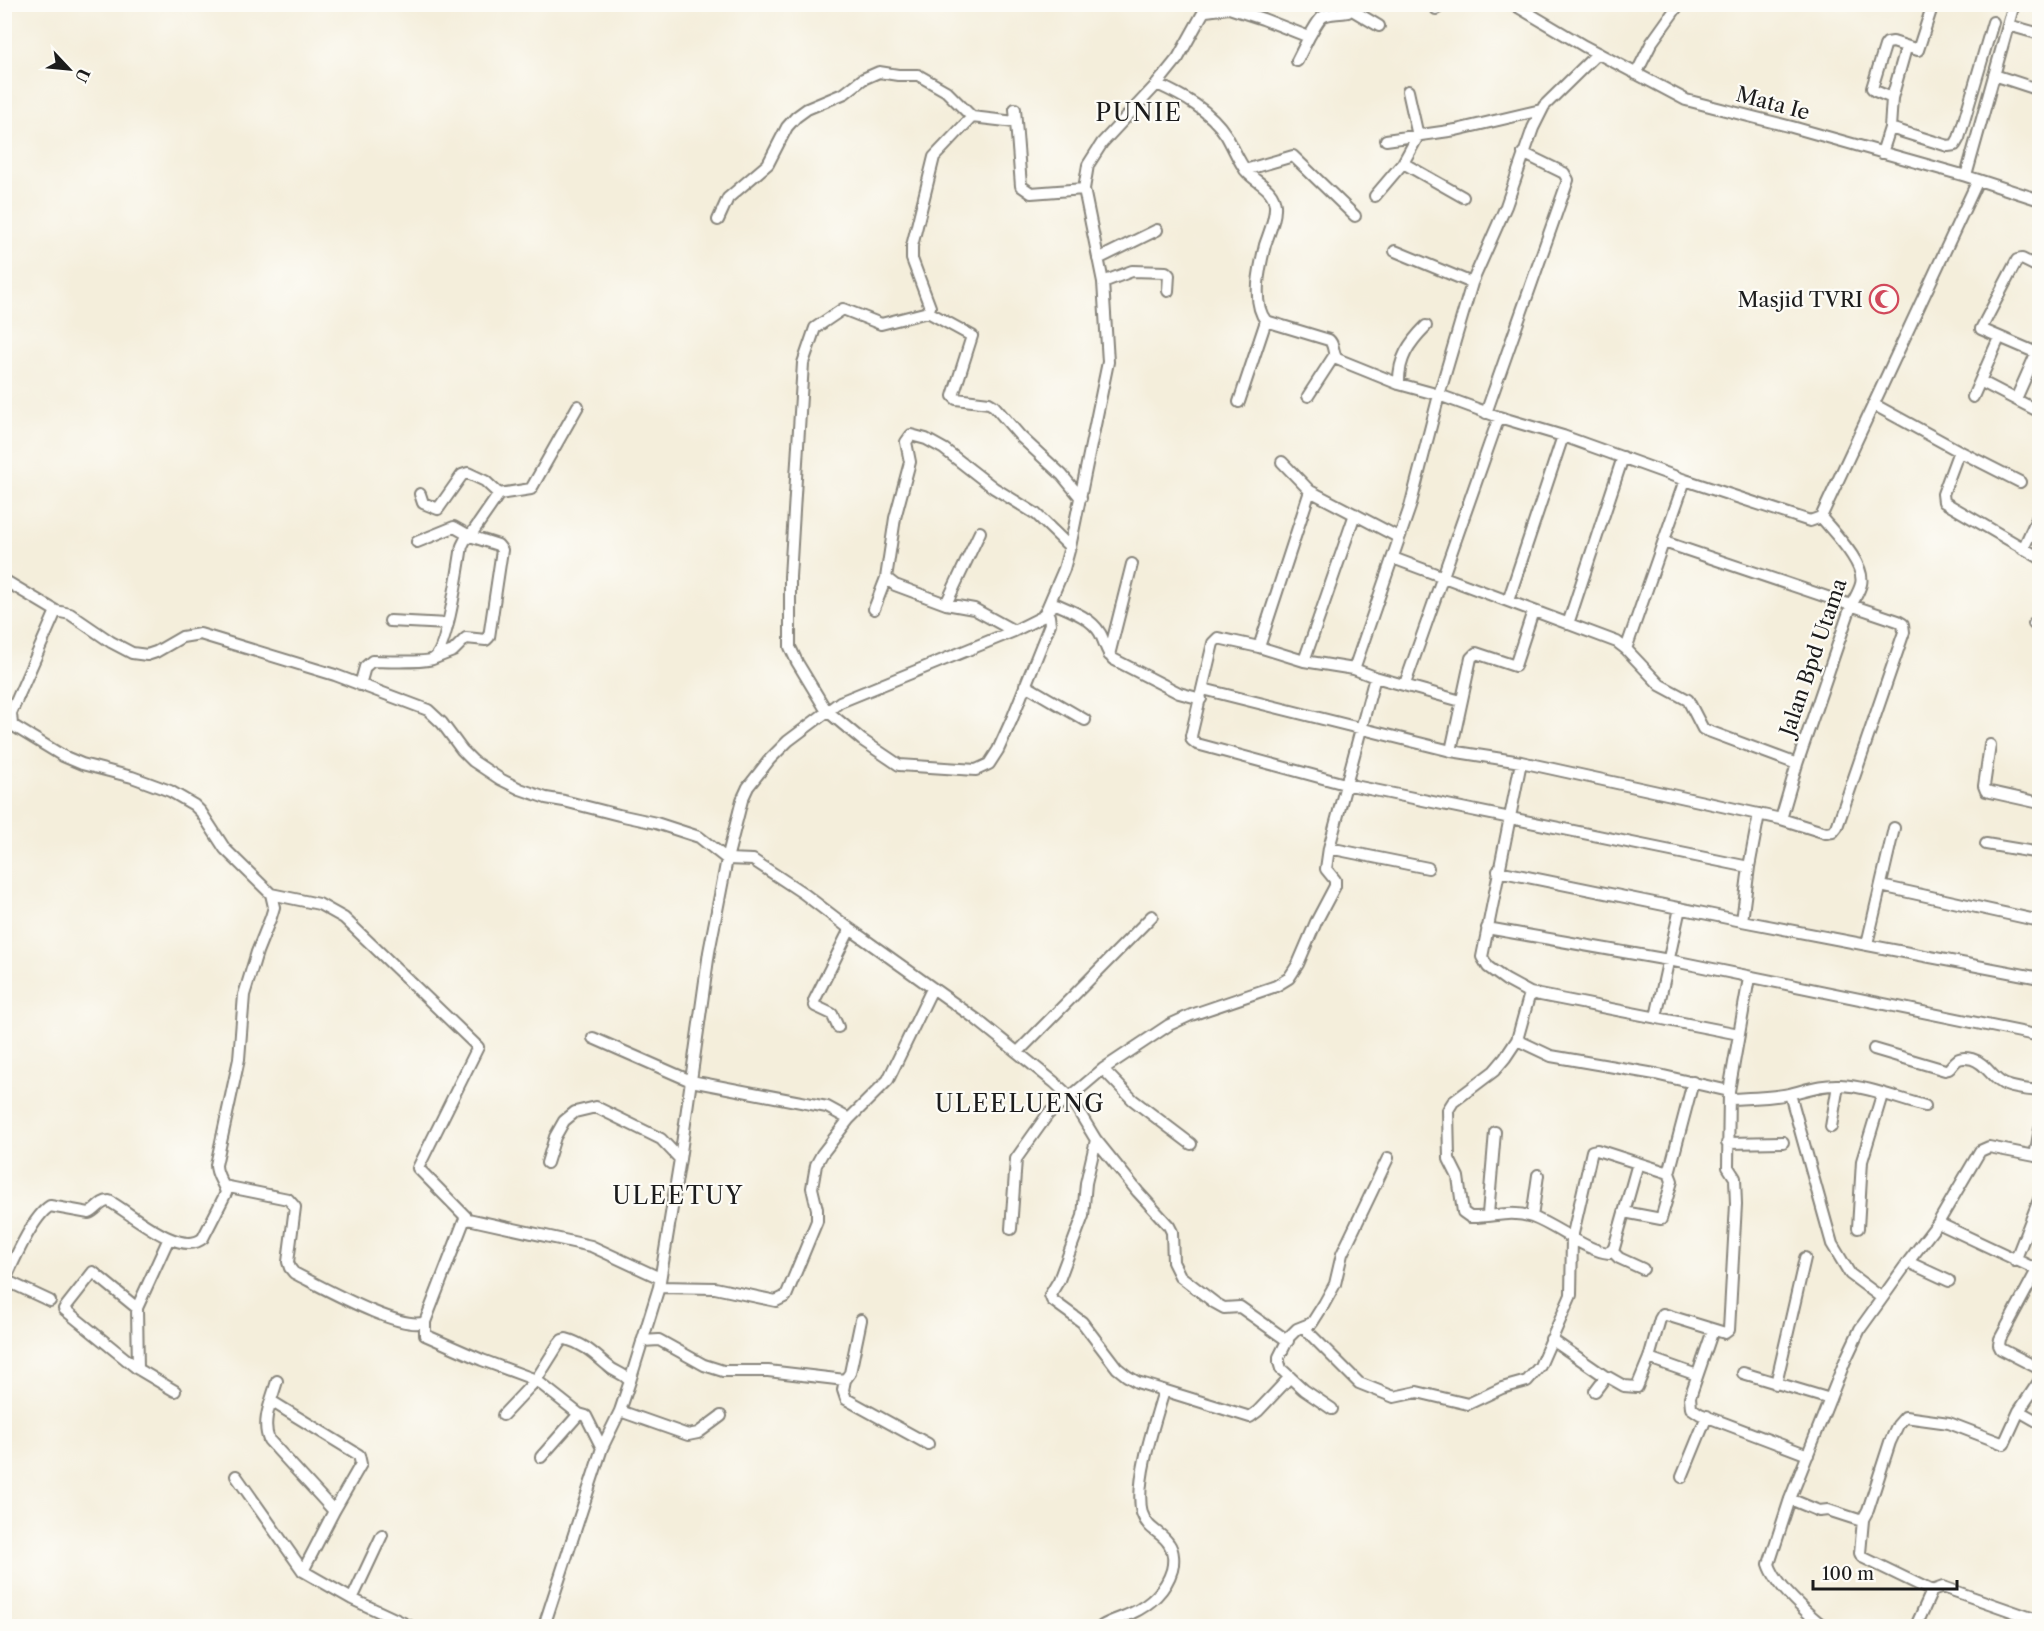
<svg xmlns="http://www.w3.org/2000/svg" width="2044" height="1631" font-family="'Libre Caslon Text',serif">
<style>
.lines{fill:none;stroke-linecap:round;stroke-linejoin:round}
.minor-casing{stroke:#88857c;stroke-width:14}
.minor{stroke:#fff;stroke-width:10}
.labels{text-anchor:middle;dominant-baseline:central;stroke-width:4.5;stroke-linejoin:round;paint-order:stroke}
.street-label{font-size:21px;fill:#1c1c1c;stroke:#fdfcf7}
.poi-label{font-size:21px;fill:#1c1c1c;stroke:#fdfcf7;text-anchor:end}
.quarter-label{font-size:24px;letter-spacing:1.5px;fill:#1c1c1c;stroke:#fdfcf7}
</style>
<rect width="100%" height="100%" fill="#fdfcf7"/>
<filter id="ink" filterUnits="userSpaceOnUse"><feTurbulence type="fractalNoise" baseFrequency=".0167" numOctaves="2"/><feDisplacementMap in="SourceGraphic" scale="12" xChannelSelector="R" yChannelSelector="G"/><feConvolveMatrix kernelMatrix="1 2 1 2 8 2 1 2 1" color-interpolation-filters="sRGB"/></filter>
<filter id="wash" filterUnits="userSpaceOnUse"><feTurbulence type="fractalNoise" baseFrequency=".008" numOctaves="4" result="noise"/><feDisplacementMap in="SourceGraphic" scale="24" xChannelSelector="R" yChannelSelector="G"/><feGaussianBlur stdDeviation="1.35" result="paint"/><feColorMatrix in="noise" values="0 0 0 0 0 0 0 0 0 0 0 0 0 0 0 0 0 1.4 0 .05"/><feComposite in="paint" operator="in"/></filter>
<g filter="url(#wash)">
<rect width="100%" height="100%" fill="#f4eedb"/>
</g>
<g filter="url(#ink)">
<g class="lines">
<g class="minor-casing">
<path id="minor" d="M1436 4V9
M1513 4 1584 46 1686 100 1792 127 1966 176 2040 200
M1352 10 1379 26
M1206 11 1229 8 1263 19 1309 37C1324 11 1319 16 1348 12L1356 4
M2008 25 2040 34
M1297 61 1309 37
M1636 74 1652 42 1677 7
M1994 75 2040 90
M1157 84C1183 96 1210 110 1226 135 1233 147 1238 160 1246 171 1256 183 1273 187 1275 205 1276 218 1269 233 1265 245 1260 266 1251 303 1266 321L1329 340C1335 345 1332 353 1337 359L1399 384 1439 395 1499 417 1563 436 1685 480 1810 521 1821 517 1978 180
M1892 98 1875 91 1872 88 1885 46 1887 43 1893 42 1918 50 1933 4
M1015 109 1021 186 1031 193 1084 189
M1015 122 972 117 934 157 912 246V259L930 307 928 312 881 324 843 309 815 328 803 363 790 577V647L797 662 826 710 862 740 899 765 976 770 989 764 998 750 1012 719 1050 624 1049 616 1042 617
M1890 128 1948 146 1955 145 1959 138 1993 22
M1386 140 1456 130 1541 110
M1882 153 1890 128 1892 98 1906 48
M1403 163 1463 197
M1245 170 1293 156 1355 216
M1966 176 2014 4
M1375 196 1403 163 1418 136 1408 91
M718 220 728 198 768 164 787 127 796 117 807 109 845 93 863 79 879 72 898 75H918L946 91 972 117
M1395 251 1472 283
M1098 259 1157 230
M1103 282 1132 271 1166 272 1169 275 1168 291
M928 312 972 336 953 396 956 399 989 403 994 406 1021 437 1062 475 1081 498
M1999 338 1980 381 2040 412
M2037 353 1981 329 2017 260 2022 259 2040 268
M1399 384C1398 359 1409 343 1426 326
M1308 396 1334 356
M1973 397 1980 381
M2016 399 2039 347
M1239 402 1266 321
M1873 404 1959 451 2020 482
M1486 413 1568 180 1564 173 1523 153
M1959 451 1943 494 1944 502 2040 558
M1282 462 1310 491 1398 537
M420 494 423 503 438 509 462 475 468 473 485 481 499 494
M417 542 454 527 470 536 498 545 502 550 489 637 486 640 466 638 453 651 435 658
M2023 549 2040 512
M1393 558 1617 642 1626 649 1660 685 1688 700 1703 729 1797 764
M4 580 56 611 70 614 111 642 132 653 147 655 156 652 182 637 200 634 335 675 428 710 442 723 462 750 473 761 500 779 520 789 546 798 564 801 619 815 656 823 699 837 727 859 753 860 803 893 850 929 976 1019 1054 1082 1070 1097 1103 1069 1169 1025 1191 1015 1276 986 1289 978 1298 964 1316 922 1335 886V880L1326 869 1329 848 1375 677 1354 669 1410 507 1439 395 1472 283 1506 206 1533 128 1544 106 1598 53
M1508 601 1563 436
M946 604 980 532
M874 609 886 578
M1046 611 1056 604C1072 611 1091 618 1100 633 1105 642 1106 652 1113 659L1179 693 1201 699
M390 621 448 624
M1568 624 1623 457
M2034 624 2040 617
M1014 631 974 609 946 604 895 585 886 578 895 518 910 462 906 442 911 435 926 439 944 449 994 488 1036 514 1070 547
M1259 647 1310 491
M1626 649 1685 480
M1109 655 1132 564
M1304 661 1355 514
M1354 669 1304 661 1259 647 1218 638 1213 643 1191 736 1192 740 1197 744 1345 784 1749 867
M1375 677 1461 701
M1405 684 1499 417
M360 685 365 667 372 661C383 661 426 663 433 659 447 652 459 564 462 546L465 540 470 536 499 494 531 489 578 406
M1025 685 1085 720
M1203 689 1451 751 1521 762 1781 819 1826 833 1833 832 1837 827 1904 632 1903 624 1898 621 1664 542
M1990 745 1984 786 1986 791 2040 803
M1451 751 1471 658 1476 653 1515 666 1533 611
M1521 762 1482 957 1488 967 1506 980 1530 993 1739 1034
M1781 819 1797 764 1851 606C1854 599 1859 592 1861 584 1866 564 1833 532 1821 517
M1986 844 2040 853
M1329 848 1428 868
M1498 871 1742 921 2040 978
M1881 886 2040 921
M271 894 319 904 344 918 478 1047 418 1168 468 1219 591 1246 660 1278
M1742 921 1749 867 1759 814
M1487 928 1669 960 2040 1036
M1867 944 1894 828
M1530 993 1517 1040 1505 1058 1494 1071 1453 1102 1448 1110 1449 1159 1458 1177 1463 1212 1470 1217C1492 1218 1509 1209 1532 1217 1555 1225 1586 1251 1609 1253L1614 1248 1638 1163
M1656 1017 1680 908
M838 1027 832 1014 815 1006 814 1001 850 929
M593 1038 691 1081 827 1107 849 1119
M1517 1040 1551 1056 1655 1074 1729 1091 1749 978
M1874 1049 1945 1070 1949 1069C1957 1059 1959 1056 1972 1059 1987 1063 1992 1080 2006 1085 2016 1089 2029 1090 2040 1091
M1018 1052 1152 916
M1103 1069 1133 1100 1191 1144
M1790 1094 1832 1244 1850 1274 1882 1298
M1729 1099C1749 1098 1770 1098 1789 1094 1806 1090 1822 1084 1840 1085 1867 1086 1898 1099 1925 1106
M1831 1127 1838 1085
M1096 1140 1086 1183 1083 1216 1059 1280 1050 1295 1052 1300 1082 1322 1117 1368 1127 1376 1137 1382 1250 1417 1258 1411 1290 1377
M1727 1143 1783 1142
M2035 1156 2040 1129
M547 1163 555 1137 564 1121 575 1112 596 1107 661 1139 680 1159
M224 1186 288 1199 295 1207 288 1262 290 1268 294 1273C319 1285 401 1332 425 1322
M1624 1212 1661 1219 1672 1181 1669 1173
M1488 1214 1495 1132
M1532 1217 1538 1175
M468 1219 464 1221 425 1322V1335L482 1360 536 1380 579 1414 586 1416 602 1448
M1938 1223 2040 1271
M1858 1228 1862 1161 1882 1095
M1011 1229 1016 1159 1048 1114 1070 1097 1096 1140 1138 1192 1169 1226 1172 1232 1173 1262 1180 1276 1215 1303 1224 1308 1240 1307 1288 1341
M169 1238 137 1308 138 1369 175 1391
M1612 1251 1619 1258 1643 1269
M2015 1261 2040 1197
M1908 1262 1949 1281
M2037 1270 2000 1339 1999 1345 2001 1349 2040 1369
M5 1280 50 1301
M4 1282C13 1263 32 1217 50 1206L89 1213C97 1210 100 1201 109 1201 130 1212 180 1258 203 1238L226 1193C224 1183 216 1176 216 1165L239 1059 244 995 257 952 271 917 274 907 271 894 225 849 201 812 194 805 170 791 132 777 82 764 63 756 12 725 11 713 56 611
M659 1287 715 1288 776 1301 786 1296 817 1221V1209L812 1188 816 1165 822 1154 849 1119 888 1080 932 989
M137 1308 93 1272 64 1309 138 1369
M861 1320 850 1373 845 1380 843 1390 846 1399 928 1444
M1303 1327 1359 1383 1394 1397 1417 1392 1468 1404 1502 1388 1527 1381 1540 1366 1571 1295 1572 1238 1592 1151 1597 1150 1669 1173 1693 1082
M1713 1330 1690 1397 1691 1408 1700 1414 1808 1455
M1551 1339 1606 1377
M642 1341 659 1340 704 1365 723 1371H768L845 1380
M1649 1358 1697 1375
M1743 1373 1830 1399
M277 1381C272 1399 261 1421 269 1440L334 1511 303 1571
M1776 1384 1805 1258
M1595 1391 1604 1379 1608 1377 1624 1386 1637 1387 1649 1358 1660 1319 1663 1314 1725 1333 1729 1330 1736 1204 1735 1178 1728 1167 1729 1091
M271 1401 359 1455 361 1464 334 1511
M1332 1409 1304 1390 1281 1369 1279 1362V1357L1289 1337 1297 1329 1312 1323 1324 1304 1335 1284 1342 1254 1388 1158
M620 1411 688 1435 698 1433 721 1416
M2019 1411 2040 1423
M503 1415 536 1380 558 1345 562 1340 566 1339C584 1344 594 1354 607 1365 615 1373 622 1372 630 1381
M541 1457 579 1414
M236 1476 303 1571 352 1599 410 1626
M1682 1477 1707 1416
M1790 1499 1819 1511 1828 1510 1862 1521 1868 1510 1890 1442 1898 1425 1905 1417 1949 1423 2004 1444 2019 1411 2040 1380
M1863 1520 1860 1553 1862 1557 1932 1591
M352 1599 382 1535
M544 1626 602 1448 620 1411 630 1381 659 1287 680 1159 709 952 727 859 742 800 748 787 770 759 788 741 840 702 1014 631 1042 617 1046 611 1064 569 1070 547 1108 362 1103 282 1084 189 1088 165 1102 143 1157 84 1178 58 1208 4
M1102 1626C1112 1620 1122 1618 1132 1613 1150 1605 1166 1590 1172 1570 1174 1562 1174 1551 1169 1544 1161 1531 1148 1531 1142 1513 1134 1483 1155 1421 1164 1391
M1823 1626C1806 1612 1776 1586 1769 1564L1790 1499 1845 1361 1860 1329 1908 1262 1938 1223 1980 1151 1989 1147 2040 1157
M1916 1626 1932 1591 1943 1587 2040 1621"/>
</g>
<use href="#minor" class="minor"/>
</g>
</g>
<defs>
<g id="mosque-ring" transform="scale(1.5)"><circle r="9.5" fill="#fdfcf7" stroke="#d1495b" stroke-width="1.5"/><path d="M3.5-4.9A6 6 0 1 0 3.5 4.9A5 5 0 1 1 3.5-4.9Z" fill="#d1495b"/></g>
</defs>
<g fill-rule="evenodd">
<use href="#mosque-ring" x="1884" y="299"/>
</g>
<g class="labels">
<g class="street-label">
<text transform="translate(1773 103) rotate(15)">Mata Ie</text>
<text transform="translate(1813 657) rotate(-71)">Jalan Bpd Utama</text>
</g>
<g class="poi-label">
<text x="1863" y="299">Masjid TVRI</text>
</g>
<g class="quarter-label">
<text x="1139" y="112">PUNIE</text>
<text x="1020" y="1103">ULEELUENG</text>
<text x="678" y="1195">ULEETUY</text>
</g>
</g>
<rect width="2044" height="1631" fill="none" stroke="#fdfcf7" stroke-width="24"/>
<g transform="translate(69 69) rotate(116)" stroke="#fdfcf7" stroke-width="4.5" paint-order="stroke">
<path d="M0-4.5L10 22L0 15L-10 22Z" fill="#1c1c1c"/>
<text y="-9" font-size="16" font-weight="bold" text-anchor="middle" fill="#1c1c1c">U</text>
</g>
<path d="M1813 1580v9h144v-9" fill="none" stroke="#1c1c1c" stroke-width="3"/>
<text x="1822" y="1580" font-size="18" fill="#1c1c1c" stroke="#fdfcf7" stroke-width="4.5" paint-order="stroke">100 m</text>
</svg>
